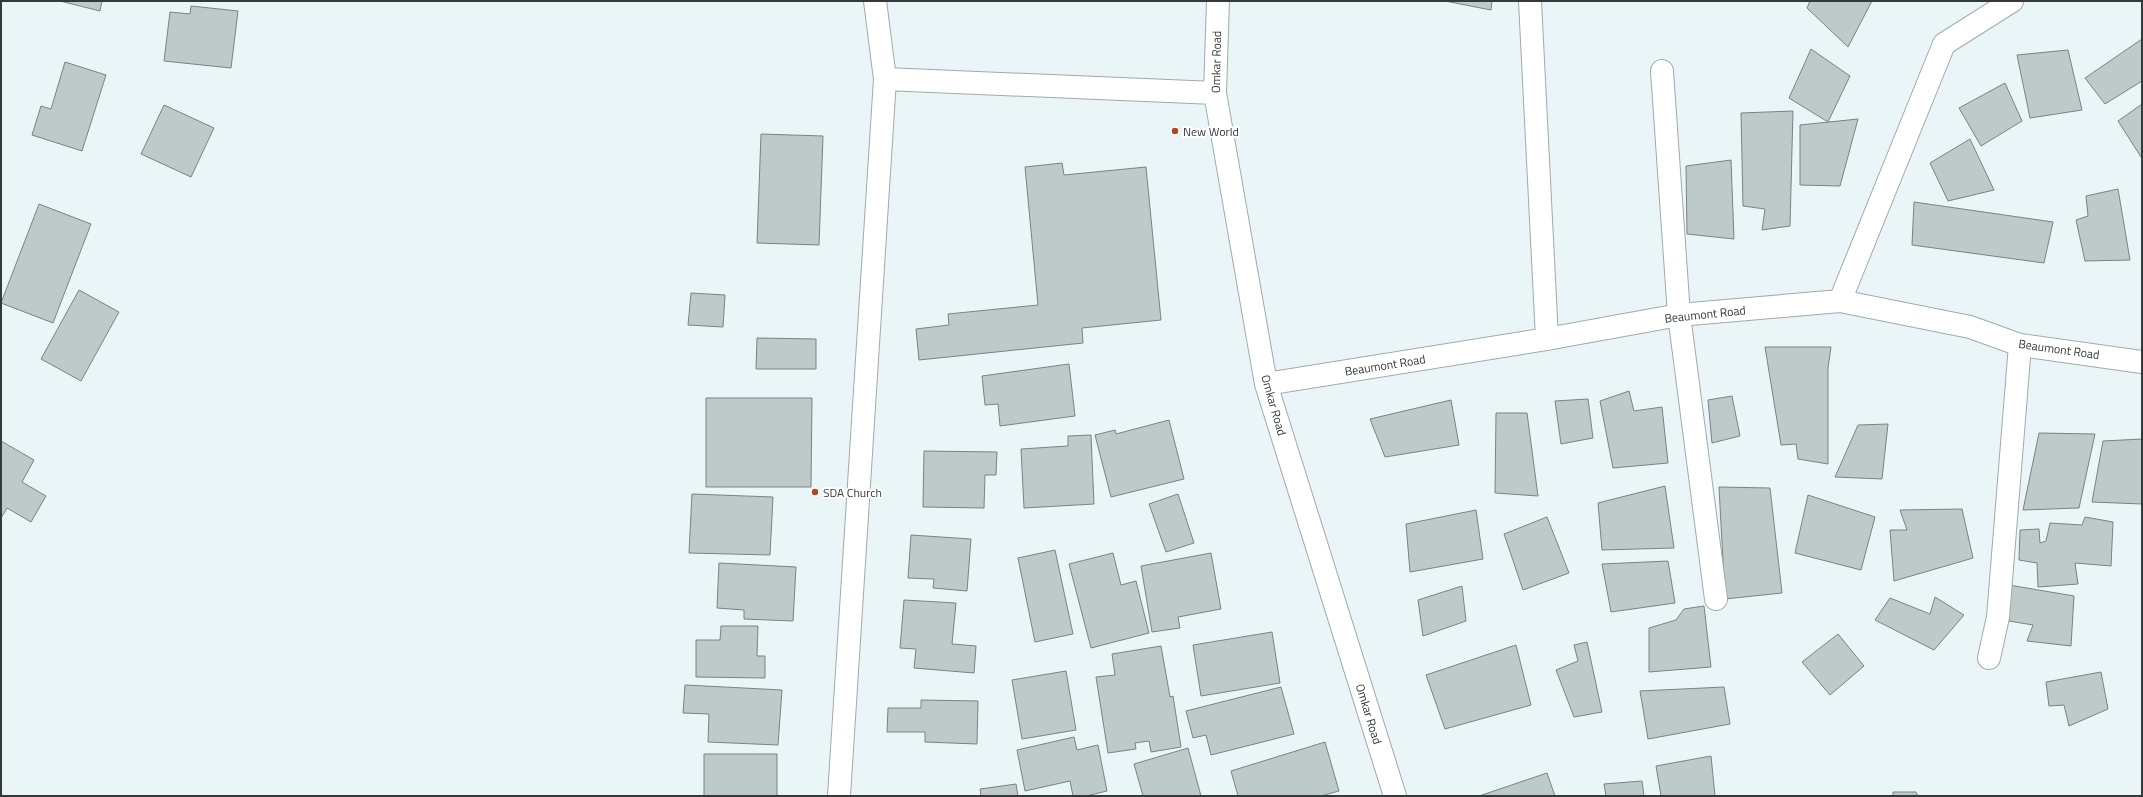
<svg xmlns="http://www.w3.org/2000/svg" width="2143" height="797" font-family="'Titillium Web',sans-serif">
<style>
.building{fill:#bec9ca;stroke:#798385}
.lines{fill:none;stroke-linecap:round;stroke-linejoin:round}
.minor-casing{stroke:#a0aaab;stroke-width:24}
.minor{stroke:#fff;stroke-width:22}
.poi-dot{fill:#b04828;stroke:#fff;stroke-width:1.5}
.labels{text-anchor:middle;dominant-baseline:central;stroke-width:4;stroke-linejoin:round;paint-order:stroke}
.street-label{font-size:12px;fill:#35393a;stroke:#fff}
.poi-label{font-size:12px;fill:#35393a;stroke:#fff;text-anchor:start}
</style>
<rect width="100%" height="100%" fill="#e9f5f6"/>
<path class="building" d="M60 1H102L100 11Z
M1445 1H1492L1491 10Z
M1810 1H1872L1848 47 1807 8Z
M191 6 238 11 231 68 164 61 170 12 190 14Z
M2142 39V81L2105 104 2085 78Z
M1811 49 1850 76 1828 122 1789 98Z
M2068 50 2082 110 2030 118 2017 55Z
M65 62 106 75 82 151 32 135 41 106 51 109Z
M2005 83 2022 121 1981 146 1959 108Z
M2142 104V157H2141L2118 121Z
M164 105 214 128 191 177 141 154Z
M1793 111 1790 226 1762 230 1765 209 1743 206 1741 113Z
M1858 119 1840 186 1800 185V125Z
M761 134 823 136 819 245 757 243Z
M1970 139 1994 190 1948 201 1930 163Z
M1731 160 1734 239 1687 234 1686 166Z
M1062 163 1064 175 1146 167 1161 320 1082 328 1083 343 919 360 916 329 949 325 948 314 1038 305 1025 167Z
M2118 189 2130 260 2085 261 2076 220 2088 216 2086 196Z
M1914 202 2053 222 2044 263 1912 245Z
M39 204 91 224 53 323 1 303Z
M79 290 119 312 81 381 41 359Z
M691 293 725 295 723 327 688 325Z
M757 338 816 339V369H756Z
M1765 347H1831L1828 368V464L1798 459 1796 444 1781 445Z
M1069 364 1075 416 1000 426 998 404 985 405 982 376Z
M1629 391 1634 411 1662 407 1668 463 1613 468 1600 401Z
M1732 396 1740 436 1712 443 1708 400Z
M706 398H812L811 487H706Z
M1588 399 1593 438 1561 444 1555 401Z
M1451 400 1459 445 1385 457 1370 419Z
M1496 413H1527L1538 496 1495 493Z
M1169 420 1184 479 1111 497 1095 435 1115 430 1116 434Z
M1888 424 1882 479 1835 477 1858 425Z
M2039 433 2095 434 2079 508 2023 510Z
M1091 435 1094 504 1024 508 1021 449 1068 446V436Z
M2142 439V504L2092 502 2103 441Z
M1 441 34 460 22 482 46 496 31 522 7 508 1 518Z
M924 451 997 452 996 475H985L984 508 923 507Z
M1665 486 1674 548 1602 550 1598 503Z
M1719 487 1770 488 1782 593 1725 599Z
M692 494 773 497 770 555 689 553Z
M1178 494 1194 543 1166 552 1149 504Z
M1808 495 1875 517 1861 570 1795 553Z
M1962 509 1973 558 1894 581 1890 530H1907L1900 510Z
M1476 510 1483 559 1410 572 1406 524Z
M1547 517 1569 573 1523 590 1504 534Z
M2085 517 2113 522 2111 566 2075 563 2078 584 2038 587 2037 563 2019 560 2020 530 2039 529 2040 543 2046 541 2050 523 2082 525Z
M911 535 971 539 967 591 933 588 934 579 908 578Z
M1055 550 1073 634 1035 642 1018 558Z
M1113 553 1121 585 1136 581 1149 633 1091 648 1069 564Z
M1211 553 1221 609 1178 617 1180 628 1152 632 1141 566Z
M1668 561 1675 603 1611 612 1602 564Z
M719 563 796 567 793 621 744 619V610L717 608Z
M2009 585 2074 596 2071 646 2027 641 2033 625 2009 621Z
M1462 586 1466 621 1423 636 1418 600Z
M1935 597 1964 615 1934 650 1875 620 1890 598 1930 614Z
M904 600 956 603 952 644 976 646 974 673 914 668 916 649 900 648Z
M1704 606 1711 667 1649 672V628L1676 620 1684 609Z
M721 626H758L757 656H765V678L696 677V640H720Z
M1272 632 1280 683 1201 696 1193 645Z
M1838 634 1864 666 1830 695 1802 662Z
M1587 642 1602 712 1574 717 1556 670 1578 661 1574 645Z
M1516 645 1531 705 1445 729 1426 675Z
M1161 646 1170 697 1173 696 1181 747 1151 752 1149 741 1135 743 1136 749 1108 753 1096 677 1115 675 1112 654Z
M1066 671 1076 730 1022 739 1012 680Z
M2101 672 2108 709 2069 726 2064 705 2049 706 2046 682Z
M685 685 782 690 778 745 708 742 709 714 683 713Z
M1281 687 1294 734 1211 755 1206 735 1193 738 1186 711Z
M1724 687 1730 724 1648 739 1640 691Z
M921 700 978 701 977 744 925 742V732H887L888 708H921Z
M1074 737 1077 750 1098 745 1107 791 1086 796H1073L1070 781 1025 791 1017 750Z
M1325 742 1339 791 1321 796H1238L1231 771Z
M1188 748 1201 796H1143L1134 764Z
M704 754H777V796H704Z
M1711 756 1715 796H1661L1656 766Z
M1547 773 1555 796H1479Z
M1642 781 1644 796H1606L1604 784Z
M1016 784 1018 796H981L980 789Z
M1893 792H1916L1918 796H1893Z"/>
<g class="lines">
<g class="minor-casing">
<path id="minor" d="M1218 1 1215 93 1266 384 1395 796
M1530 1 1547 339
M1662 71 1679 315 1716 599
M885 79 1215 93
M1840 301 1944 44 2012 1
M1266 384 1547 339 1679 315 1840 301 1970 327 2020 345 2142 362
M1989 658 1998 617 2020 345
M839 796 885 79 875 1"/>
</g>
<use href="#minor" class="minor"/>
</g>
<g class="poi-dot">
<circle cx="1175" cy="131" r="4"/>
<circle cx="815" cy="492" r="4"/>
</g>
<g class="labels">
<g class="street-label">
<text transform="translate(1216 62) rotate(-89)">Omkar Road</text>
<text transform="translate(1705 314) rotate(-6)">Beaumont Road</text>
<text transform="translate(2059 349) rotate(8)">Beaumont Road</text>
<text transform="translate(1385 365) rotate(-9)">Beaumont Road</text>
<text transform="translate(1274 405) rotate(74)">Omkar Road</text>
<text transform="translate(1369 714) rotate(73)">Omkar Road</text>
</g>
<g class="poi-label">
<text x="1183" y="131">New World</text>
<text x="823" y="492">SDA Church</text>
</g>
</g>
<rect width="2143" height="797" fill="none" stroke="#35393a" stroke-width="4"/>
</svg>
